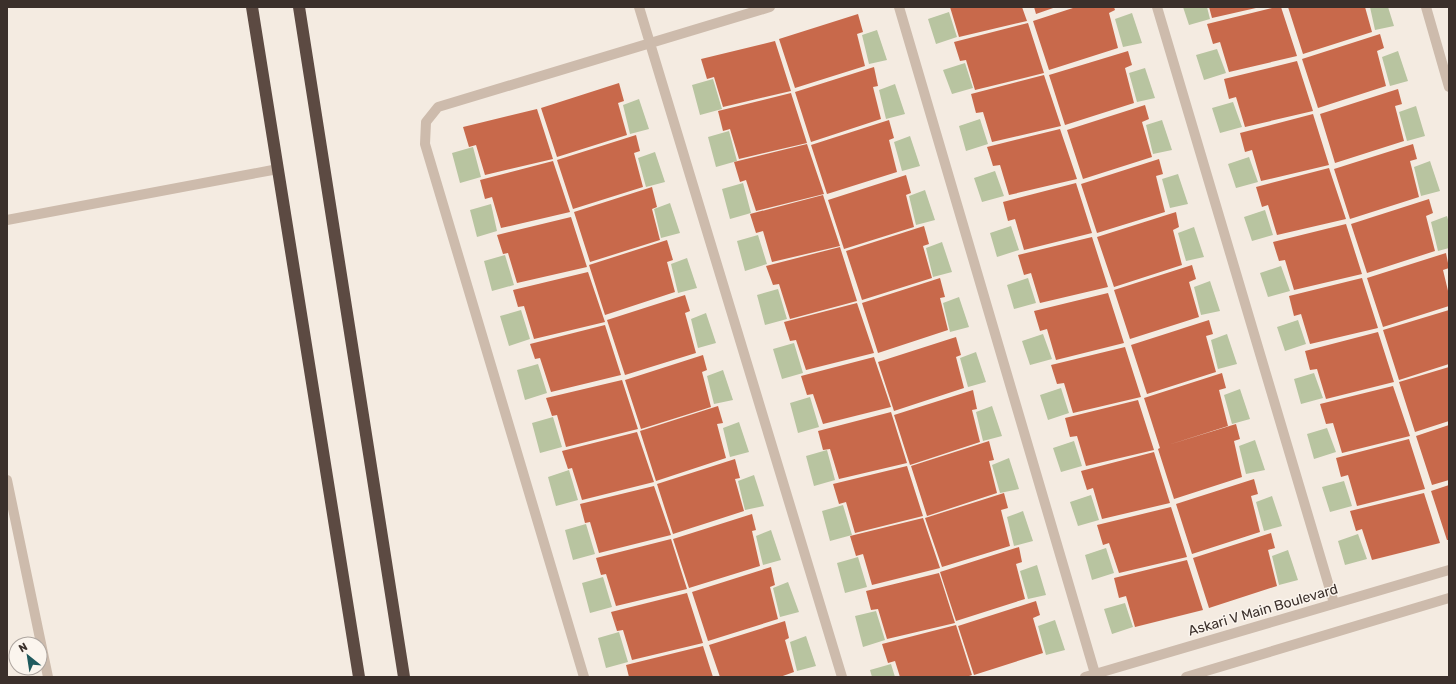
<svg xmlns="http://www.w3.org/2000/svg" width="1456" height="684" font-family="Rubik,sans-serif">
<style>
.green{fill:#b8c4a0}
.building{fill:#c8694b}
.lines{fill:none;stroke-linecap:round;stroke-linejoin:round}
.minor{stroke:#cdbbac;stroke-width:10}
.highway{stroke:#5c4a42;stroke-width:12}
.labels{text-anchor:middle;dominant-baseline:central;stroke-width:3;stroke-linejoin:round;paint-order:stroke}
.street-label{font-size:14px;fill:#3b302b;stroke:#fbf5ee}
</style>
<rect width="100%" height="100%" fill="#f4ebe1"/>
<path class="green" d="M1183 7H1207L1210 19 1189 25Z
M1370 7H1388L1394 26 1375 30Z
M949 12 957 37 936 44 928 19Z
M1132 13 1142 43 1123 47 1115 19Z
M877 30 887 60 869 64 862 35Z
M1217 49 1226 73 1204 80 1196 55Z
M1398 51 1408 81 1390 86 1382 57Z
M965 63 973 88 952 94 943 70Z
M1145 68 1155 98 1137 102 1129 73Z
M713 79 722 109 700 115 692 85Z
M895 84 905 114 886 119 879 90Z
M639 99 649 129 630 134 623 105Z
M1233 102 1242 127 1220 133 1212 108Z
M1416 106 1425 136 1407 141 1399 112Z
M980 119 988 144 966 151 959 126Z
M1162 120 1172 150 1153 154 1146 125Z
M729 131 737 161 716 167 708 137Z
M910 136 920 166 902 171 894 142Z
M473 147 481 177 460 183 452 153Z
M655 152 665 182 646 187 638 158Z
M1249 157 1258 182 1236 188 1228 164Z
M1430 161 1440 191 1421 196 1414 167Z
M995 171 1004 196 982 202 974 178Z
M1178 174 1188 204 1170 208 1162 179Z
M743 183 751 213 730 219 722 189Z
M925 190 935 220 916 225 909 196Z
M670 203 680 233 661 238 654 209Z
M491 204 497 231 477 237 470 210Z
M1265 210 1273 235 1252 241 1244 217Z
M1447 216 1449 223V248L1438 251 1431 222Z
M1011 226 1019 250 997 257 990 233Z
M1194 227 1204 257 1186 261 1178 233Z
M758 235 767 264 745 271 737 241Z
M942 242 952 272 933 277 926 248Z
M505 255 514 285 492 291 484 261Z
M687 258 697 288 678 293 671 264Z
M1281 266 1290 291 1268 297 1260 273Z
M1028 278 1036 303 1014 309 1007 285Z
M1210 281 1220 311 1201 315 1194 287Z
M778 289 787 319 765 325 757 295Z
M959 297 969 327 950 332 943 303Z
M521 310 530 339 509 346 500 316Z
M706 313 716 343 698 348 691 319Z
M1298 320 1306 344 1285 351 1277 327Z
M1043 334 1052 359 1030 365 1022 341Z
M1227 334 1237 364 1218 369 1211 340Z
M794 343 803 373 782 379 773 349Z
M976 352 986 382 968 387 960 358Z
M538 364 547 393 525 400 517 370Z
M723 370 733 400 714 404 707 376Z
M1314 373 1323 398 1301 404 1294 379Z
M1061 388 1069 413 1048 420 1040 395Z
M1240 389 1250 419 1232 424 1224 395Z
M810 397 819 427 798 433 790 403Z
M992 406 1002 436 983 441 976 412Z
M553 417 562 447 540 453 532 423Z
M739 422 749 452 730 457 723 428Z
M1327 428 1336 452 1314 459 1307 434Z
M1255 440 1265 470 1246 474 1239 446Z
M1074 441 1082 466 1061 472 1053 448Z
M827 450 835 480 814 486 806 456Z
M1009 458 1019 489 1000 493 992 465Z
M569 470 578 500 556 506 548 477Z
M754 475 764 506 745 510 738 481Z
M1344 481 1352 506 1330 512 1322 487Z
M1091 495 1099 520 1078 526 1070 502Z
M1272 496 1282 526 1264 531 1256 502Z
M843 505 852 535 830 541 822 511Z
M1023 511 1033 541 1014 546 1007 517Z
M586 524 595 554 573 560 565 530Z
M771 530 781 560 763 565 756 536Z
M1358 534 1367 559 1345 565 1338 541Z
M1106 548 1114 573 1092 580 1085 555Z
M1288 550 1298 580 1279 585 1272 556Z
M858 557 867 587 845 593 837 563Z
M1037 565 1046 595 1028 599 1020 571Z
M603 577 612 607 590 613 582 583Z
M788 582 799 612 780 617 773 588Z
M1125 603 1133 627 1112 634 1104 609Z
M876 611 885 640 863 647 855 616Z
M1055 620 1065 650 1046 655 1038 626Z
M619 632 628 662 606 668 598 638Z
M806 636 816 666 797 671 790 642Z
M891 664 895 677H872L870 670Z"/>
<path class="building" d="M950 7H1022L1027 21 959 37Z
M1034 7H1056L1036 14Z
M1076 7H1114L1115 10 1109 13 1118 48 1049 70 1033 21Z
M1209 7H1256V8L1212 18Z
M1276 7H1281L1297 56 1229 72 1220 42 1213 44 1207 24Z
M1288 7H1365L1372 32 1303 54Z
M858 14 863 32 857 34 865 66 795 88 779 39Z
M1028 23 1044 73 975 90 966 60 960 61 954 42Z
M1380 34 1384 48 1377 51 1386 86 1318 108 1302 59Z
M775 41 791 91 723 107 714 77 707 79 701 59Z
M1128 51 1132 65 1125 68 1134 103 1065 125 1049 75Z
M1297 61 1313 111 1245 127 1236 97 1229 99 1224 79Z
M874 67 878 86 873 87 881 119 811 142 795 92Z
M1044 75 1061 126 992 142 983 112 976 113 971 94Z
M619 83 624 101 618 103 627 135 557 157 541 108Z
M1398 89 1402 104 1395 106 1404 141 1335 163 1320 114Z
M791 93 807 143 739 159 730 129 723 131 718 111Z
M1145 105 1149 119 1142 122 1152 157 1083 179 1067 130Z
M537 109 553 159 485 175 476 145 469 147 463 127Z
M1313 114 1329 165 1261 181 1252 150 1245 152 1240 133Z
M889 120 894 138 889 140 897 172 827 194 811 145Z
M1060 129 1077 179 1009 195 1000 165 993 166 987 147Z
M636 135 640 151 634 153 643 187 573 209 557 160Z
M807 144 824 194 756 211 746 180 740 182 734 162Z
M1413 144 1417 159 1410 161 1419 197 1350 219 1334 169Z
M1159 159 1163 174 1156 176 1165 212 1097 233 1081 184Z
M553 161 570 212 501 228 492 197 485 199 480 180Z
M1329 168 1346 219 1277 235 1268 205 1262 207 1256 187Z
M906 175 911 193 906 195 914 227 844 249 828 200Z
M1076 183 1092 233 1024 250 1015 219 1008 221 1003 202Z
M652 187 657 207 652 209 660 240 590 262 574 212Z
M823 195 840 246 772 262 763 231 756 233 750 214Z
M1429 199 1433 213 1426 216 1435 251 1367 273 1351 224Z
M1176 212 1179 227 1173 230 1182 265 1114 287 1097 237Z
M571 217 587 267 517 283 508 253 503 254 497 235Z
M1346 224 1362 274 1294 290 1285 260 1279 261 1273 242Z
M924 226 929 244 923 246 932 278 862 300 846 251Z
M1092 237 1108 287 1040 303 1031 273 1024 275 1018 255Z
M667 240 673 260 667 262 675 292 605 315 589 265Z
M840 247 857 301 790 319 779 284 773 285 766 266Z
M1446 253 1449 268 1443 270 1449 295V306L1383 327 1367 278Z
M1192 265 1196 279 1189 282 1199 317 1130 339 1114 290Z
M588 272 605 322 534 339 524 306 518 307 513 290Z
M940 278 945 297 940 298 948 330 878 353 862 303Z
M1362 278 1378 328 1310 344 1301 314 1294 316 1289 296Z
M1108 293 1124 343 1056 360 1047 329 1040 331 1034 311Z
M685 295 690 311 685 313 696 353 625 375 607 320Z
M857 303 874 353 806 370 796 340 790 341 784 322Z
M1449 310V364L1399 380 1383 330Z
M1209 320 1213 334 1206 336 1216 372 1147 394 1131 345Z
M605 325 621 375 551 392 540 358 535 359 530 344Z
M1378 332 1394 382 1326 399 1317 369 1310 370 1305 351Z
M956 337 961 355 956 357 964 388 894 411 878 362Z
M1125 347 1141 397 1073 413 1064 383 1057 384 1051 365Z
M703 355 707 370 702 372 711 407 641 429 625 380Z
M874 357 891 407 823 424 813 394 807 395 801 376Z
M1449 367V421L1415 432 1399 382Z
M1222 373 1226 388 1219 390 1228 426 1168 445 1236 424 1240 439 1234 441 1242 477 1174 499 1158 449 1160 448 1144 398Z
M622 380 638 429 566 447 557 415 552 416 546 398Z
M1393 386 1410 436 1342 453 1333 423 1326 424 1320 404Z
M973 390 977 409 972 410 980 442 910 465 894 415Z
M1138 400 1154 450 1086 466 1077 436 1070 437 1065 418Z
M718 406 723 423 717 424 726 458 656 481 640 431Z
M891 412 907 463 839 479 830 449 823 450 818 431Z
M1449 425V480L1432 485 1416 436Z
M637 432 654 482 582 500 572 468 568 469 562 451Z
M1409 439 1425 489 1357 506 1348 475 1341 477 1336 458Z
M989 441 994 460 989 461 997 493 927 516 911 466Z
M1154 452 1170 503 1102 519 1093 488 1087 490 1081 471Z
M735 459 740 478 735 479 744 511 673 534 657 484Z
M907 466 923 516 855 533 846 502 839 504 833 484Z
M1254 479 1258 494 1251 496 1260 532 1192 554 1176 504Z
M1449 485V540H1447L1431 491Z
M654 486 671 535 599 553 590 522 585 523 580 504Z
M1004 493 1008 508 1001 510 1010 546 942 567 925 518Z
M1424 493 1440 543 1372 560 1362 529 1356 531 1350 511Z
M1171 507 1187 557 1119 573 1109 543 1103 545 1097 525Z
M752 514 756 530 752 531 760 566 689 588 673 539Z
M923 518 940 568 872 585 863 554 856 556 850 536Z
M1271 533 1275 548 1268 550 1277 586 1209 608 1193 558Z
M671 539 687 589 616 606 606 574 601 575 596 558Z
M1019 547 1022 562 1016 564 1025 599 956 621 940 572Z
M1187 560 1203 610 1135 627 1126 596 1119 598 1114 578Z
M771 567 775 585 770 587 778 619 708 641 692 592Z
M939 573 955 623 887 639 878 609 871 610 866 591Z
M687 593 703 643 632 660 623 630 617 631 611 612Z
M1036 601 1040 615 1033 618 1043 653 974 675 958 626Z
M785 621 789 638 785 640 794 672 780 677H720L709 645Z
M956 625 972 675 966 677H900L895 661 888 663 882 644Z
M703 646 713 677H629L626 665Z"/>
<g class="lines">
<path class="minor" d="M639 7 842 677
M899 7 1096 677
M1157 7 1334 603
M1426 7 1449 87
M7 220 278 169
M7 480 48 677
M584 677 425 144 426 122 438 107 770 7
M1085 677 1449 570
M1186 677 1449 598"/>
<path class="highway" d="M252 7 359 677
M299 7 404 677"/>
</g>
<g class="labels">
<g class="street-label">
<text transform="translate(1263 610) rotate(-16)">Askari V Main Boulevard</text>
</g>
</g>
<rect width="1456" height="684" fill="none" stroke="#3b302b" stroke-width="16"/>
<g transform="translate(28 656) rotate(330)"><circle r="19" fill="#fbf5ee" stroke="#aea6a0"/>
<path d="M0-3L7 15L0 10L-7 15Z" fill="#1f5a5e"/>
<text y="-6" font-size="11" font-weight="bold" text-anchor="middle" fill="#3b302b">N</text>
</g>
</svg>
